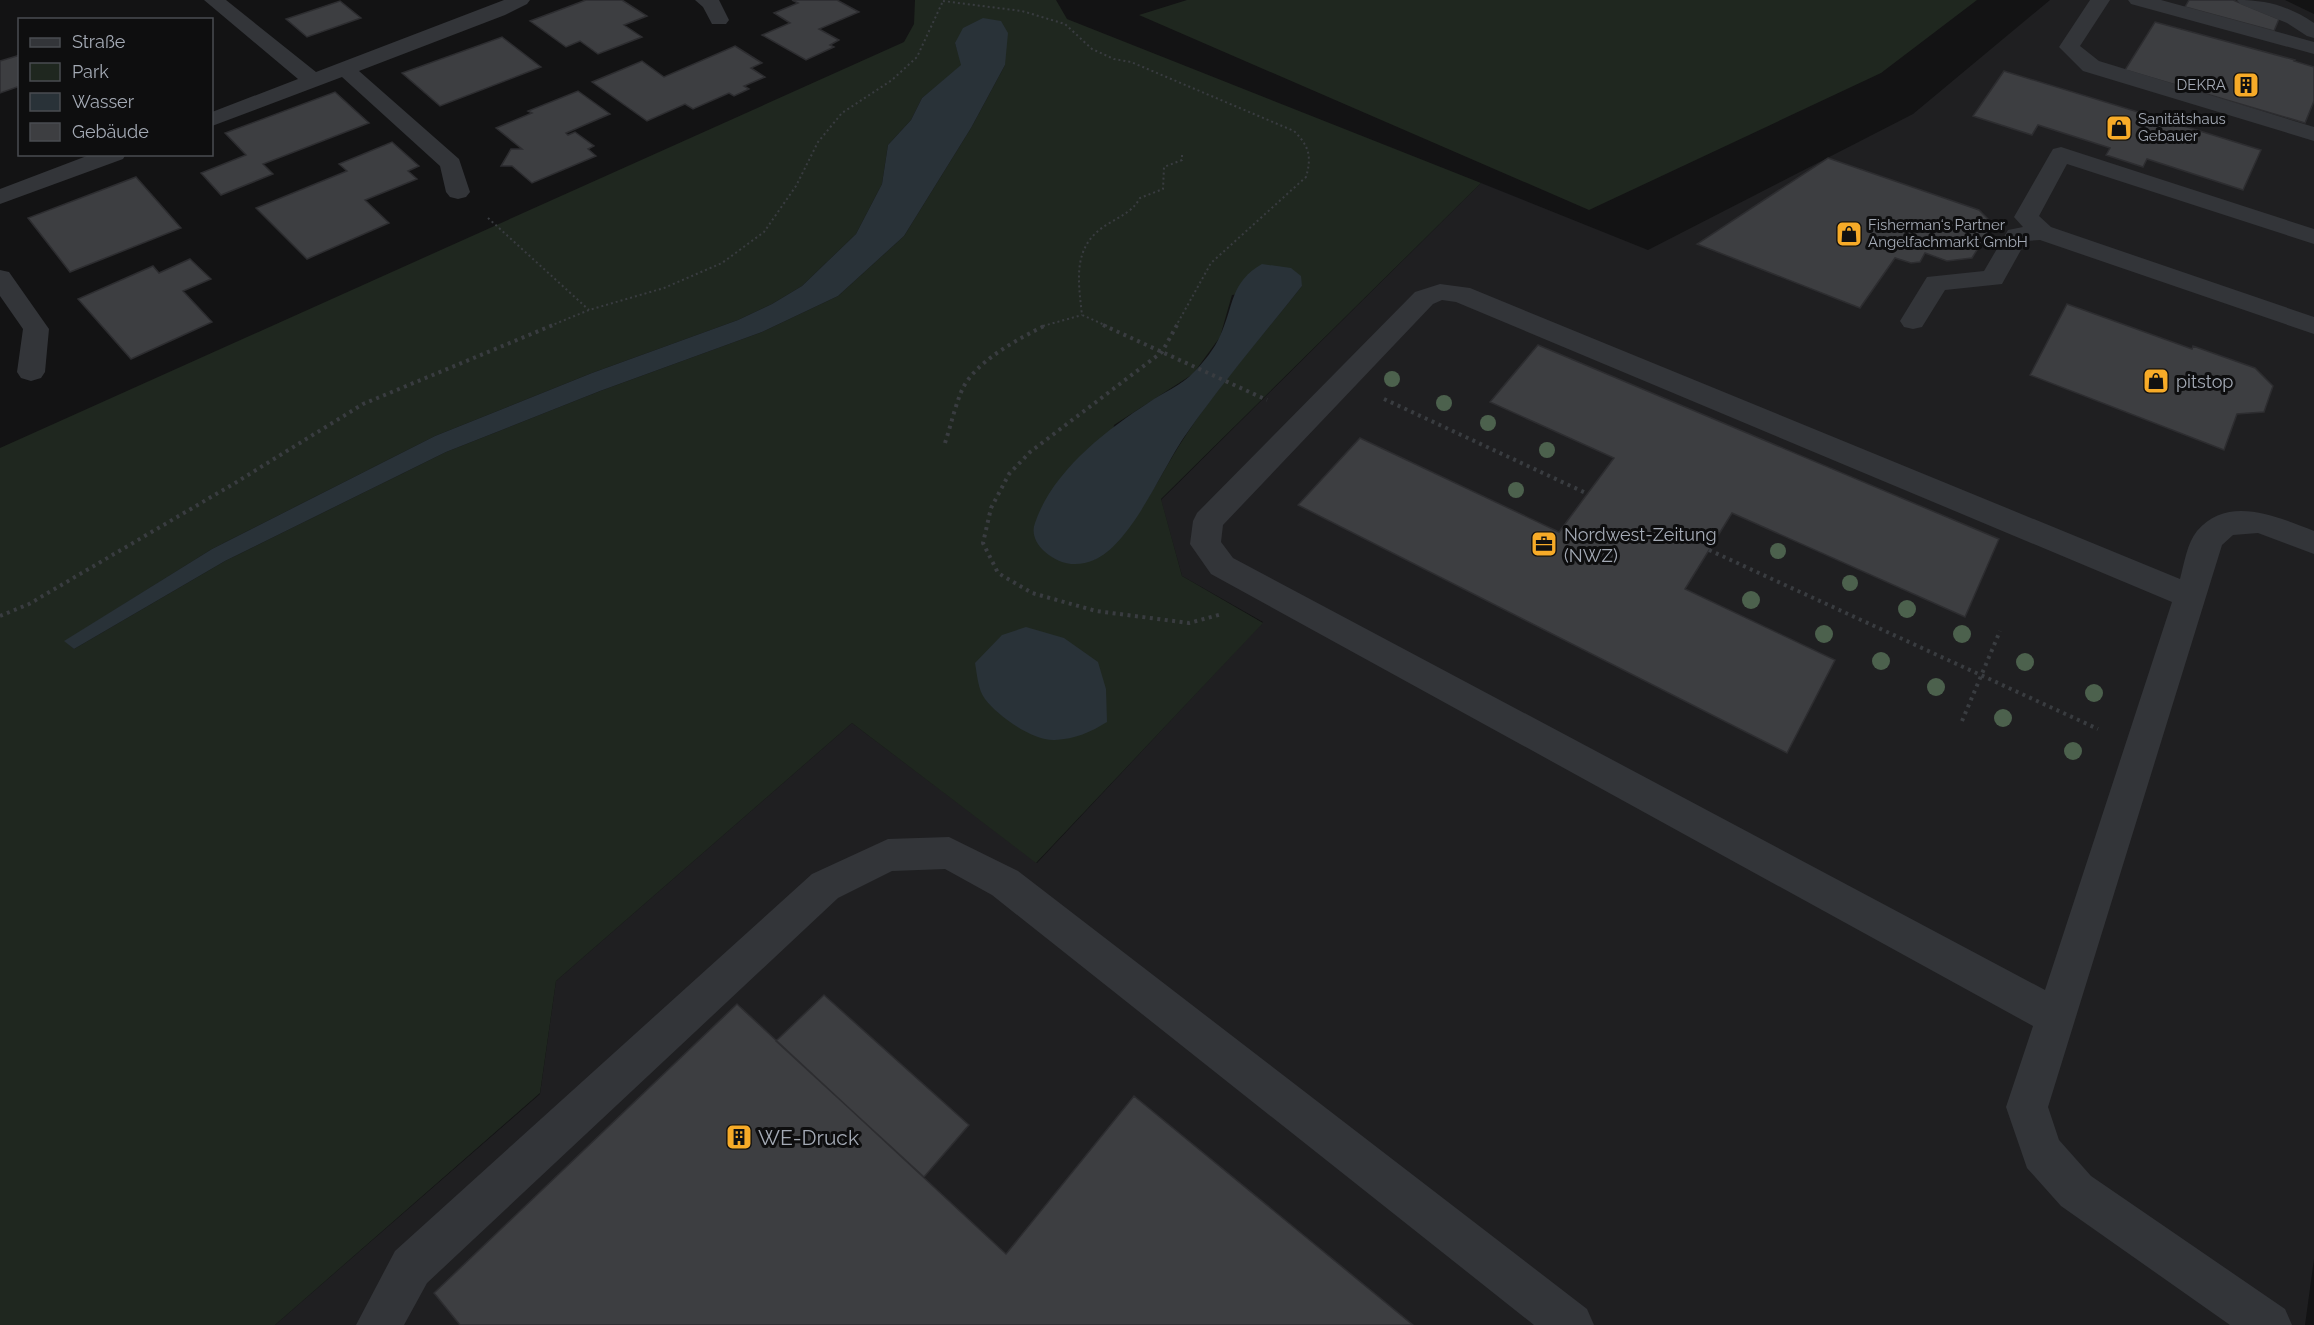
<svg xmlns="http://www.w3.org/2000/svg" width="2314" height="1325" font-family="Raleway,sans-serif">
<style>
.built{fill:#1f1f21}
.green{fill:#1f271f;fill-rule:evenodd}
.water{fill:#293238}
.building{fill:#3d3e41;stroke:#2d2d30;stroke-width:1.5}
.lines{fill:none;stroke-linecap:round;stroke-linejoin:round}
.path-far1{stroke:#393c40;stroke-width:2;stroke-dasharray:2 3;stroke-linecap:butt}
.path{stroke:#393c40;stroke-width:4;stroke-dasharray:3 4.5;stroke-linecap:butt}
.minor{fill:#333539;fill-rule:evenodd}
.tree{fill:#4c614d}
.labels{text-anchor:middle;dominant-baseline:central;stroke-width:6;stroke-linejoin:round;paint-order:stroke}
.far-poi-label{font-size:15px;fill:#a4aab5;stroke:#0e0e0f;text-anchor:start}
.poi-label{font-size:18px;fill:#a4aab5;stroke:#0e0e0f;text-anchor:start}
.near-poi-label{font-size:21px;fill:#a4aab5;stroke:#0e0e0f;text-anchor:start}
</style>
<rect width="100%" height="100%" fill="#131314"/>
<path class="built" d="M2050 0H2285L2314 14V1259L2305 1325H275L540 1094 556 981 852 723 1037 863 1263 622 1182 576 1161 500 1481 183 1648 250 1913 114Z"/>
<path class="green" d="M915 0H1056L1067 19 1481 183 1161 499 1182 576 1263 623 1036 863 852 723 556 981 540 1093 275 1325H0V448L904 42 914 24ZM955 43 1005 65 971 128 904 236 838 296 762 332 600 391 446 452 225 561 74 649 65 641 212 549 435 436 592 373 738 320 772 304 802 286 856 234 882 184 888 145 911 120 922 98 962 65ZM1302 286C1263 335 1220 383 1186 435 1156 480 1139 527 1094 560L1114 425 1193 374 1220 337 1232 295Z
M1187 0H1977L1881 73 1589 210 1139 15Z"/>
<path class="water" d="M983 18 1001 21 1008 33 1005 65 971 128 904 236 838 296 762 332 600 391 446 452 225 561 74 649 64 641 212 549 435 436 592 373 738 320 772 304 802 286 856 234 882 184 888 145 911 120 922 98 961 65 955 43 963 28Z
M1262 264 1291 268 1301 276 1302 286C1263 335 1223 382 1187 433 1163 466 1132 544 1094 560 1076 568 1058 564 1044 551 1036 544 1031 533 1035 523 1052 472 1105 431 1148 403 1162 393 1182 385 1194 372 1203 363 1215 348 1220 336 1234 306 1230 282 1262 264Z
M1026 627 1064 638 1098 662 1106 689 1107 722C1091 732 1075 739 1055 740 1032 741 998 716 985 699 978 690 977 674 975 663L1002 635Z"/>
<path class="building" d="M586 0H622L647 16 624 25 642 37 598 54 580 41 566 47 530 21Z
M792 0H837L859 12 819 29 839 40 830 45 834 47 806 60 762 35 790 23 774 13 798 3Z
M2189 0H2233L2279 19 2274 31 2185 7Z
M340 1 361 18 307 37 286 19Z
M2155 22 2295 60 2294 61 2314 67V101L2305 123 2125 70Z
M502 37 541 67 440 106 402 73Z
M735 46 762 63 751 68 765 77 744 86 749 89 734 96 729 93 693 109 685 104 647 121 592 82 642 61 664 77Z
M20 55V86L0 93V61Z
M2004 71 2200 131 2261 150 2243 190 2147 159 2143 167 2106 155 2110 148 2038 125 2032 135 1973 116Z
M578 91 610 114 566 133 568 135 575 132 594 146 588 149 596 156 532 183 512 166H501L511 149H522L496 128 532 113 528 111Z
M335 92 369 123 263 164 273 174 221 195 201 173 246 155 225 133Z
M392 142 419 166 408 171 417 179 365 200 389 223 307 259 256 208 347 171 339 164Z
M1828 158 1979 210 1993 224 1972 258 1947 261 1925 253 1920 262 1911 263 1895 258 1860 308 1697 244Z
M136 177 181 228 70 272 28 218Z
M190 259 211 279 183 291 212 322 131 359 78 299 153 266 159 273Z
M2067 304 2192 349 2193 346 2255 368 2273 386 2264 412 2237 414 2224 450 2030 375Z
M1538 345 1999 539 1965 617 1732 513 1685 589 1835 660 1787 753 1298 505 1360 438 1559 532 1614 458 1490 402Z
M824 995 969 1125 924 1177 776 1041Z
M737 1004 1006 1254 1134 1096 1413 1325H460L434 1293Z"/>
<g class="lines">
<path class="path-far1" d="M943 1 1022 11 1065 24 1092 49 1114 59 1131 62 1294 131C1309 146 1312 156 1306 177L1211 263 1176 326
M488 218 589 310
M550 326 589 310 664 288 722 263 764 232 796 186 818 142 842 113 892 80 917 57 943 1
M1043 326 1082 315
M1107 326 1082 315C1078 279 1072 245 1108 224 1121 216 1133 211 1140 198L1163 189 1164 167 1182 160V154"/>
<path class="path" d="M1103 325 1267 400
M1177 325 1162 352 1030 452 1009 474 991 508 983 543 998 573 1032 593 1096 611 1189 623 1222 614
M1384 399 1588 494
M945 443C951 425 955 406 962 390 975 361 1020 338 1046 325
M1709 550 2098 729
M0 616 29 604 235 483 363 404 553 325
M1962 721 2000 631"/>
<path class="minor" d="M204 0H226L316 72 504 0H530L527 4 505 15 359 71 459 159 470 192 466 197 458 199 450 197 446 192 440 166 342 77 212 126V112L298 79Z
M695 0H719L729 20 726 24H712L703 7Z
M2090 0H2110L2080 46 2099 61 2314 127V141L2083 71 2059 47Z
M2128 0H2161L2314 42V54L2131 4Z
M2237 0C2268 0 2288 6 2314 23V38L2307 36 2287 23 2240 4Z
M2061 147 2314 229V244L2067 164 2039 216 2051 227 2314 317V334L2040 240 2026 241 2002 284 1945 290 1922 327 1913 329 1904 327 1900 321 1927 277 1984 271 2008 230 2023 227 2014 217 2050 154 2053 149Z
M92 154H126L123 159 0 204V189Z
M0 270 9 272 49 329 45 372 41 378 31 381 21 378 17 372 23 329 0 296Z
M1440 284 1470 288 2180 579C2184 564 2187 543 2197 531 2228 494 2278 517 2314 531V554L2258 533 2233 535 2222 545 2048 1107 2059 1140 2091 1176 2285 1309 2292 1325H2230L2061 1206 2027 1168 2006 1107 2033 1026 1211 574 1190 544 1193 521 1197 513 1415 292ZM1442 300 1456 302 2172 602 2045 990 1233 558 1221 542 1223 525 1433 304Z
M949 837 1018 871 1587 1309 1594 1325H1534L992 895 945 869 892 871 838 898 427 1283 404 1325H356L395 1251 812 874 888 839Z"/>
</g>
<g class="tree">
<circle cx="1392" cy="379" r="8"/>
<circle cx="1444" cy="403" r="8"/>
<circle cx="1488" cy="423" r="8"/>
<circle cx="1547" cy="450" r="8"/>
<circle cx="1516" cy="490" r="8"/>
<circle cx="1778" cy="551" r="8"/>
<circle cx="1850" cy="583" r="8"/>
<circle cx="1751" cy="600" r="9"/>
<circle cx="1907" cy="609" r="9"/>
<circle cx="1824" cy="634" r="9"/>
<circle cx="1962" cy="634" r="9"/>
<circle cx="1881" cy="661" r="9"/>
<circle cx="2025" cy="662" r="9"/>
<circle cx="1936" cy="687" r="9"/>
<circle cx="2094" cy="693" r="9"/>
<circle cx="2003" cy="718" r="9"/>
<circle cx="2073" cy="751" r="9"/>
</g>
<defs>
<g id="building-square" transform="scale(1.35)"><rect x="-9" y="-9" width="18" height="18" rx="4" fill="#f7ab28" stroke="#0e0e0f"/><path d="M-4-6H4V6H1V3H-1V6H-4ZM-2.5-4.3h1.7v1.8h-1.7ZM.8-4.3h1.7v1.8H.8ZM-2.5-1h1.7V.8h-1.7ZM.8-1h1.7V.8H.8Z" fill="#111"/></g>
<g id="shop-square" transform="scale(1.35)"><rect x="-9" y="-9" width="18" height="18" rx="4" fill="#f7ab28" stroke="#0e0e0f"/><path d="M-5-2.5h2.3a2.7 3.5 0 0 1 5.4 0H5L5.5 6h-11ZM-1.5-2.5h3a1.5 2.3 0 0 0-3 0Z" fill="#111"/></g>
<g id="office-square" transform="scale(1.35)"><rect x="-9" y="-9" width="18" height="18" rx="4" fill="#f7ab28" stroke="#0e0e0f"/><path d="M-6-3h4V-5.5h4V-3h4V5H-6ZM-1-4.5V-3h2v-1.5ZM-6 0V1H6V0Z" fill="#111"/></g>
</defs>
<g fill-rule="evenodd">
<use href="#building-square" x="2246" y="85"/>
<use href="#shop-square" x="2119" y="128"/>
<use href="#shop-square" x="1849" y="234"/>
<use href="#shop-square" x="2156" y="381"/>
<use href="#office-square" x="1544" y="544"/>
<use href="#building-square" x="739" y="1137"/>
</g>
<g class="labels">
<g class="far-poi-label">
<text x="2226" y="85" text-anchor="end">DEKRA</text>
<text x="2138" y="119">Sanitätshaus<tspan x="2138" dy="17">Gebauer</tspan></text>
<text x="1868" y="225">Fisherman‘s Partner<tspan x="1868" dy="17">Angelfachmarkt GmbH</tspan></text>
</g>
<g class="poi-label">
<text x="2176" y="381">pitstop</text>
<text x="1564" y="534">Nordwest-Zeitung<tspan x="1564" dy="21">(NWZ)</tspan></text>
</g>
<g class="near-poi-label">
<text x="758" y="1137">WE-Druck</text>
</g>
</g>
<rect x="18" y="18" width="195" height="138" fill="#0e0e0f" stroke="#4a4c51" stroke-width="1.5"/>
<rect x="30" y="38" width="30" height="9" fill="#333539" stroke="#4a4c51" stroke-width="1.5"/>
<text x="72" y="48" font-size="18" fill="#a4aab5">Straße</text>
<rect x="30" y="63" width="30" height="18" fill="#1f271f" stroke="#4a4c51" stroke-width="1.5"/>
<text x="72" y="78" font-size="18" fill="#a4aab5">Park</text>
<rect x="30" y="93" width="30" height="18" fill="#293238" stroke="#4a4c51" stroke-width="1.5"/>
<text x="72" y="108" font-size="18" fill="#a4aab5">Wasser</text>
<rect x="30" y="123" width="30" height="18" fill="#3d3e41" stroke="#4a4c51" stroke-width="1.5"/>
<text x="72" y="138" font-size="18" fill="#a4aab5">Gebäude</text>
</svg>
